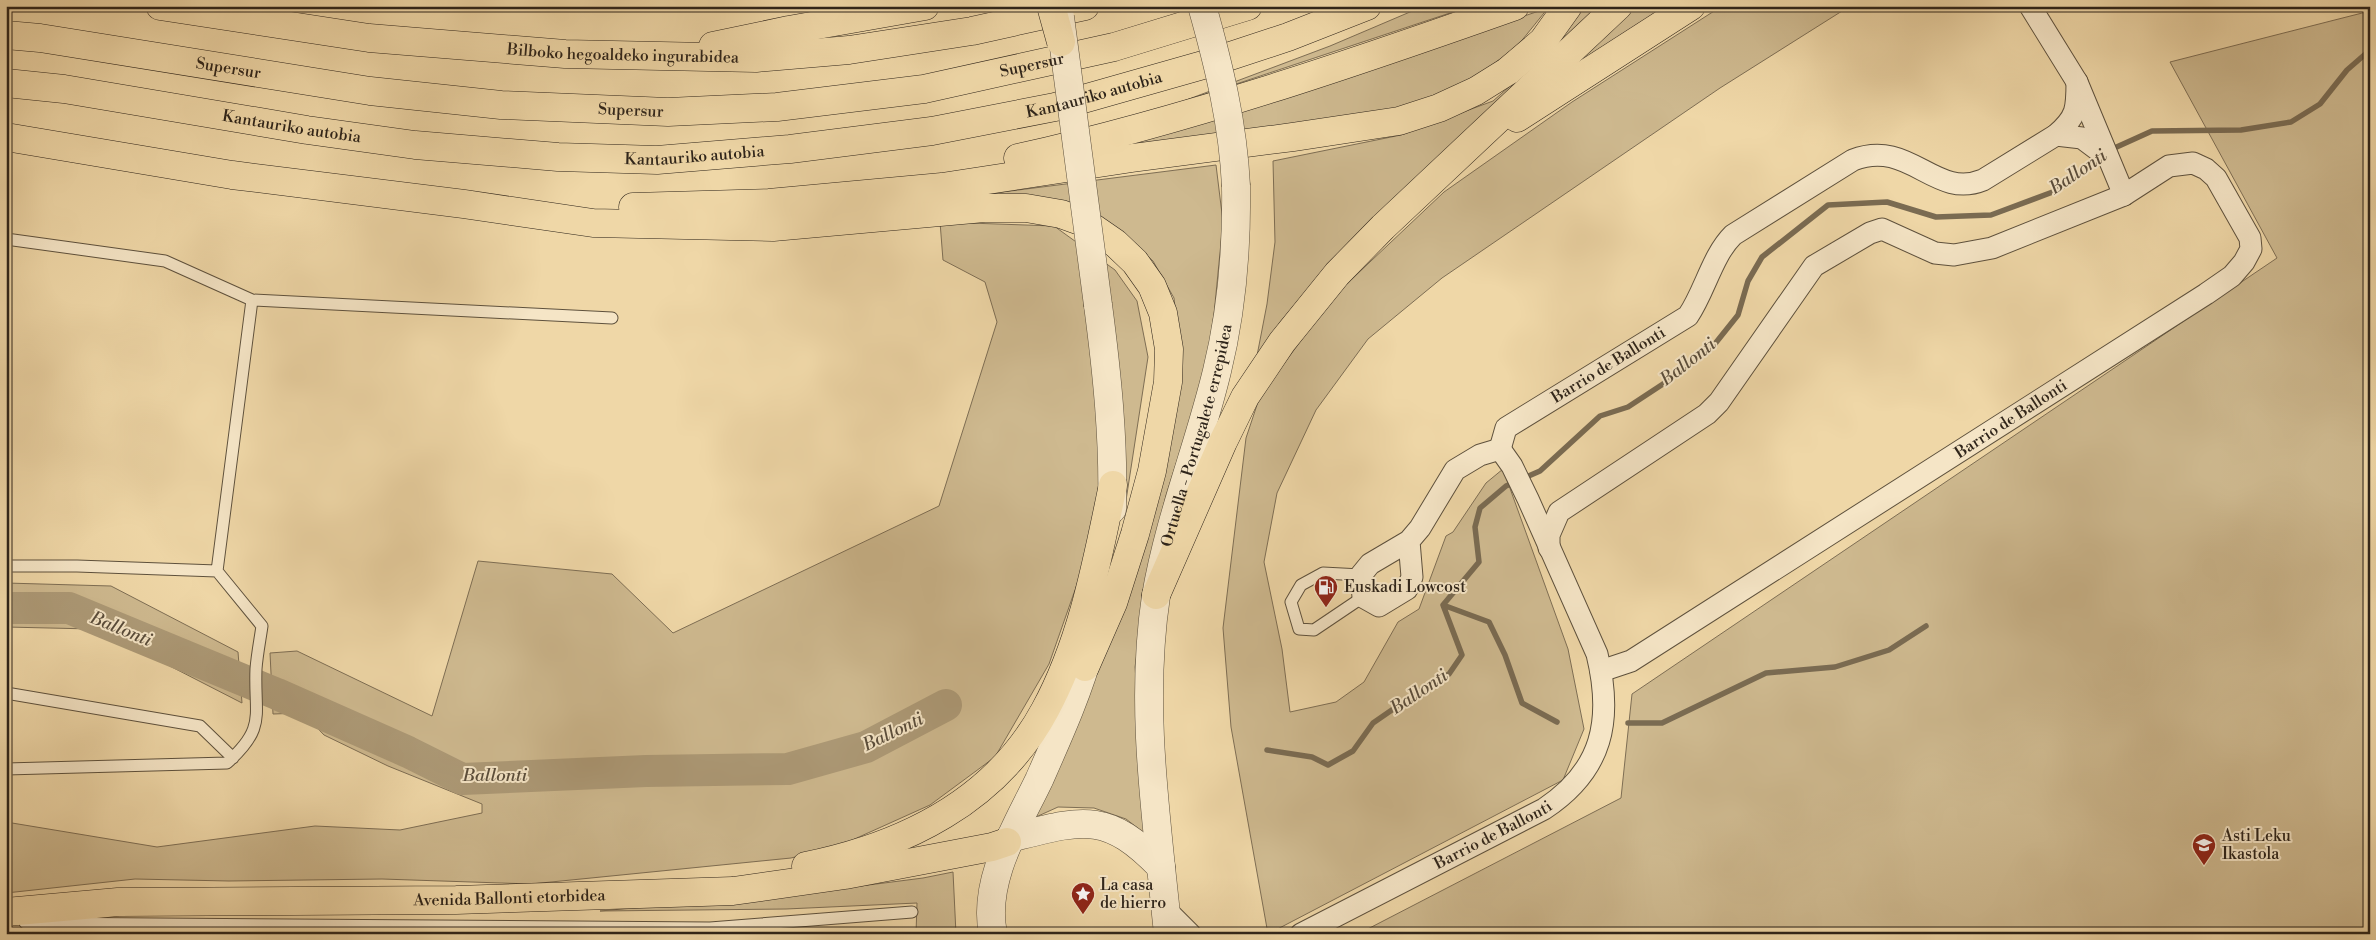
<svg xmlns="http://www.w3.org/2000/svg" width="2376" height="940" font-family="'Libre Bodoni',serif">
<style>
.green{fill:#ceb98f;stroke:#7e6e54}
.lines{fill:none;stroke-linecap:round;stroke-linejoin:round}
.stream{stroke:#7a6b52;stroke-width:5.5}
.river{stroke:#ad9a77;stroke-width:32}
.service-casing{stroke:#5e513d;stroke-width:13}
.minor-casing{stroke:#5e513d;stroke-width:23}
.tertiary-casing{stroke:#5e513d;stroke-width:29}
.primary-casing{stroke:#2e241a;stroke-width:29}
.motorway-casing{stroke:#2e241a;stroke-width:29}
.service{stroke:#f5e5c6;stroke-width:11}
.minor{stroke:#f5e5c6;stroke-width:21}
.tertiary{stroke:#f5e5c6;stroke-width:28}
.primary{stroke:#efd7a7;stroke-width:28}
.motorway{stroke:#efd7a7;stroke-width:28}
.tertiary-bridge-casing{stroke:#5e513d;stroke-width:29;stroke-linecap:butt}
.motorway-bridge-casing{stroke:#2e241a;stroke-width:29;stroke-linecap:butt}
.tertiary-bridge{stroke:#f5e5c6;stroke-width:28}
.motorway-bridge{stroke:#efd7a7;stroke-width:28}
.labels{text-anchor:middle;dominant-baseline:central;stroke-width:4;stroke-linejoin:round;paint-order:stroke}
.street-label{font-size:16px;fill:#2e241a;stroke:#f5e5c6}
.poi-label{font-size:16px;fill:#2e241a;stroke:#f5e5c6;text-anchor:start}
.water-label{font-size:18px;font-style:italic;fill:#5a4d3b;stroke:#f5e5c6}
</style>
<rect width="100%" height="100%" fill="#efd7a7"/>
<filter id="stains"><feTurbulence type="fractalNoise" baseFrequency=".004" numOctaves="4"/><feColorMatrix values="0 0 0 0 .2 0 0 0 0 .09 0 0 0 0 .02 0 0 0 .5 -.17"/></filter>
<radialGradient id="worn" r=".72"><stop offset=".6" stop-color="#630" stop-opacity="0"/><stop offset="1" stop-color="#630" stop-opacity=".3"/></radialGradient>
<path class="green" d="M1424 6H1471L1173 105 1330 46Z
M1579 6H1601L1321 273 1280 322 1255 366 1267 304 1275 242 1273 161 1401 135 1493 101 1535 64Z
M1636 6H1677L1547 89Z
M1722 6H1850L1720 88 1442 278 1368 339 1316 410 1277 493 1264 562 1282 649 1290 712 1336 702 1364 682 1398 622 1419 609 1446 536 1453 532 1486 483 1503 469 1568 649 1584 729 1563 780 1268 934 1231 727 1223 628 1246 438 1260 396 1334 296 1444 192 1572 102Z
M1548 8 1519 44 1477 77 1397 112 1269 131 1120 145 1423 50Z
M2370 11V934H1358L1621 798 1632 694 2277 258 2170 62Z
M1216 165 1223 222 1214 314 1205 374 1166 495 1151 558 1135 667 1148 836 1126 819 1094 808 1058 807 1036 817 1090 693 1176 316 1174 298 1153 261 1127 237 947 199Z
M940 222 1054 226 1115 270 1137 301 1148 357 1125 507 1088 553 1049 664 995 757 930 805 839 846 791 858 531 884 382 879 229 881 135 879 6 893V822L157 847 315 826 400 830 482 813V804L388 766 324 735 303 713 273 714 270 653 297 651 432 716 478 561 612 574 673 633 939 506 997 322 985 282 943 260Z
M6 583 111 586 238 652 242 703 125 643 92 629 6 627Z
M953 872 956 934H916L917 903 786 909 600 911 814 892 923 878Z"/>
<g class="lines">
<path class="stream" d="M2110 150 2152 131 2241 130 2291 122 2320 104 2347 70 2370 50
M1443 605 1489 622 1505 655 1522 703 1557 722
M1628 723H1662L1766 673 1835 667 1889 650 1926 626
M1267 750 1312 757 1328 765 1353 751 1373 723 1428 685 1449 674 1462 655 1443 605 1479 562 1475 527 1480 508 1506 486 1540 471 1600 416 1628 407 1663 384 1714 345 1738 315 1748 281 1762 257 1828 205 1887 202 1936 217 1991 215 2058 190 2101 157"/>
<path class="river" d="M6 608H69L277 694 408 752 462 779 646 771 788 769 866 747 946 705"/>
<g class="service-casing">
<path id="service" d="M6 239 165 261 252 300
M6 566H77L217 571 262 626C260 640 257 655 256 669 254 716 267 727 227 763L6 769
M217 571 252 300 612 318
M1361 575 1323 573 1301 585 1291 602 1299 629 1314 630 1363 597
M6 693 200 726 233 758
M25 923 710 928 912 912"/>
</g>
<g class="minor-casing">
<g id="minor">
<path d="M2030 6 2077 82 2124 195"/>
<path d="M2056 135 2082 138 2106 156"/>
<path id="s1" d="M1500 449 1506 428 1688 316C1705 291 1712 256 1733 235L1853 160C1910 138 1934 200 1983 180L2056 135C2077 117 2077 108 2077 82"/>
<path d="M1409 541 1412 577 1407 589 1379 606 1363 597 1361 575 1370 564 1409 541 1420 528 1455 470 1480 455 1500 449"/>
<path d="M1549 548V535L1559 512 1707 414 1719 402 1814 266 1870 233 1882 229 1935 253 1954 255 1992 248 2124 195 2169 166 2193 163 2206 169 2216 178 2250 238 2251 249 2244 262 2232 276 2206 294 1631 661 1601 671"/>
<path d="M1166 910 1190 934"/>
<path id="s2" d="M1301 934 1544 809C1603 770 1613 720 1597 654L1528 499 1512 466 1500 449"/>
</g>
</g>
<g class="tertiary-casing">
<g id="tertiary">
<path d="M1098 305C1107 373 1114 441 1112 509"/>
<path d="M1010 838C1082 820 1106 810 1161 867"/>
<path d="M993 934C982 880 1017 826 1039 780 1058 737 1079 691 1091 645"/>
<path id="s3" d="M1168 934C1157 821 1139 708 1156 596 1169 519 1199 446 1217 371 1232 310 1237 248 1236 186"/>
</g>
</g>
<g class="primary-casing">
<g id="primary">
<path d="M806 866C904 846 996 801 1045 710 1083 640 1097 561 1113 485"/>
<path id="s4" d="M6 912 118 902 456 900 733 891 845 875 992 847 1007 842"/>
</g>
</g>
<g class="motorway-casing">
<g id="motorway">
<path id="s5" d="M160 6 369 38 565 54 756 58 849 50 972 31 1085 6"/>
<path id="s6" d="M6 35 40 38 370 91 501 105 668 112 777 107 924 89 1114 47 1248 6"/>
<path d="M713 46 789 30 925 6"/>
<path id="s7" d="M6 83 64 89 307 130 415 145 558 157 657 160 790 149 932 131 1055 107 1203 65 1288 37 1367 6"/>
<path d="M1517 118 1691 6"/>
<path d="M6 137 232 175 464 204 593 223 773 227 984 208H1026L1061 214 1086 223 1115 243 1135 262 1152 286 1163 313 1169 349 1168 382 1152 471 1135 534 1113 603 1085 667"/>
<path d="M1018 158C1187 120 1351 64 1515 6"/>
<path d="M633 207 769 203 942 187 1132 158 1293 137 1399 121 1439 108 1476 91 1508 71 1543 41 1568 6"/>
<path d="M1156 595 1223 442 1245 397 1282 342 1337 274 1383 227 1618 6"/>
</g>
</g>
<use href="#service" class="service"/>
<use href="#minor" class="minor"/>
<use href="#tertiary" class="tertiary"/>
<use href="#primary" class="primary"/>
<use href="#motorway" class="motorway"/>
<g class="tertiary-bridge-casing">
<path id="tertiary-bridge" d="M1202 6C1219 66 1233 124 1236 186
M1060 17 1098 305"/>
</g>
<g class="motorway-bridge-casing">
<path id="motorway-bridge" d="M1051 6 1061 42"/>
</g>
<use href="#tertiary-bridge" class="tertiary-bridge"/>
<use href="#motorway-bridge" class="motorway-bridge"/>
</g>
<defs>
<g id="fuel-pin" transform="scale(1.25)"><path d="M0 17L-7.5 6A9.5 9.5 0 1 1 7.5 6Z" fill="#8f2418" stroke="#f5e5c6"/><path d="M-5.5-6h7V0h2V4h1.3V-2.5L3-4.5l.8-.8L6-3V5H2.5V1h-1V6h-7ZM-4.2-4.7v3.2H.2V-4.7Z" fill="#fff"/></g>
<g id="school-pin" transform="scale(1.25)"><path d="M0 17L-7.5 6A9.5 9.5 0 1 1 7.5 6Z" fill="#8f2418" stroke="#f5e5c6"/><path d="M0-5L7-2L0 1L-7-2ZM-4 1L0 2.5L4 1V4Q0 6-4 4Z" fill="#fff"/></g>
<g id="sight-pin" transform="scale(1.25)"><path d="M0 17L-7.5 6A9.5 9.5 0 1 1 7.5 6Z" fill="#8f2418" stroke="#f5e5c6"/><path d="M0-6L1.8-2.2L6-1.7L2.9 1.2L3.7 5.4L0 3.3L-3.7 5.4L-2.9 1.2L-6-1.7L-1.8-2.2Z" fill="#fff"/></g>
</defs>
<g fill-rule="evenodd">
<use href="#fuel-pin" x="1326" y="587"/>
<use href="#school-pin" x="2204" y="845"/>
<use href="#sight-pin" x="1083" y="894"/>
</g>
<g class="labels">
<g class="street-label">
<text stroke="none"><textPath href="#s5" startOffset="466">Bilboko hegoaldeko ingurabidea</textPath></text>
<text stroke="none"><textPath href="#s6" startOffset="1035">Supersur</textPath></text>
<text stroke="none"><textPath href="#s6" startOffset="225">Supersur</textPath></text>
<text stroke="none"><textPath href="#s7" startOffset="1099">Kantauriko autobia</textPath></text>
<text stroke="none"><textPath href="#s6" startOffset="630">Supersur</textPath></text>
<text stroke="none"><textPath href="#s7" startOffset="289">Kantauriko autobia</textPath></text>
<text stroke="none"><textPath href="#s7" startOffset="694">Kantauriko autobia</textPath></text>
<text stroke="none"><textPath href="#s1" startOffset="142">Barrio de Ballonti</textPath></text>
<text transform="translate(2011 419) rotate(-33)">Barrio de Ballonti</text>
<text stroke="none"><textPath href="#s3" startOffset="505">Ortuella - Portugalete errepidea</textPath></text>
<text stroke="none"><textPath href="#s2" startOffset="216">Barrio de Ballonti</textPath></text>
<text stroke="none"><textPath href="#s4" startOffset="504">Avenida Ballonti etorbidea</textPath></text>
</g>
<g class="poi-label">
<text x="1344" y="587">Euskadi Lowcost</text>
<text x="2222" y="836">Asti Leku<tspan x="2222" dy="18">Ikastola</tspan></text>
<text x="1100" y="885">La casa<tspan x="1100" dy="18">de hierro</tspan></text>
</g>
<g class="water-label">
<text transform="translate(2078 172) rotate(-34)">Ballonti</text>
<text transform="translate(1688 362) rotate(-38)">Ballonti</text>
<text transform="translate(121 629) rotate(22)">Ballonti</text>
<text transform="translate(1419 692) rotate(-34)">Ballonti</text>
<text transform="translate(893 732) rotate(-26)">Ballonti</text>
<text x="495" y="775">Ballonti</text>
</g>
</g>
<rect width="2376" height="940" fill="none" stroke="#efd7a7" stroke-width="25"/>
<rect x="8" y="8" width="2361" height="925" fill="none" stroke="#2e241a" stroke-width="2.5"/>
<rect x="12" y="12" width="2351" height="915" fill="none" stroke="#2e241a"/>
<rect width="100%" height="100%" filter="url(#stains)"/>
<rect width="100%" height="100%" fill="url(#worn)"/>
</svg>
